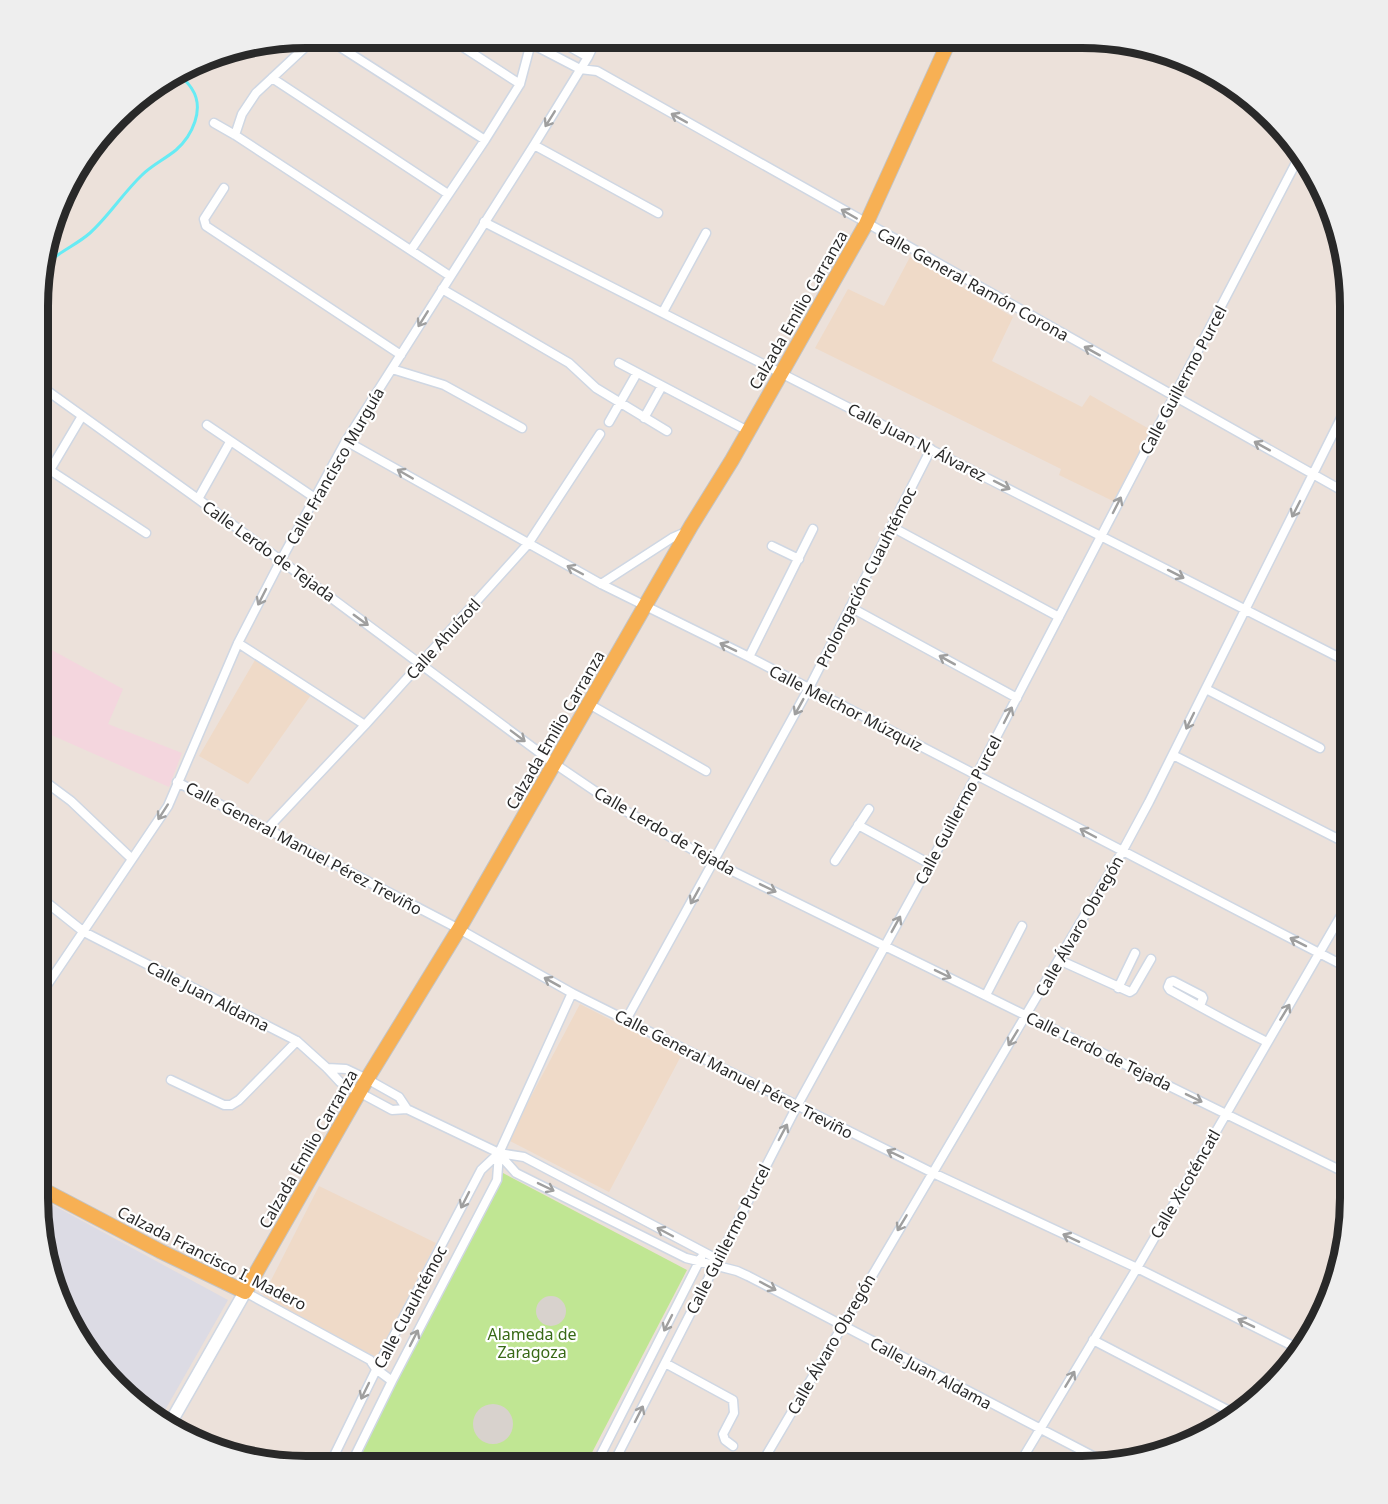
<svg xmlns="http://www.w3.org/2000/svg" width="1388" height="1504" font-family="'Noto Sans',sans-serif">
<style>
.industrial{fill:#dcdbe4}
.education{fill:#efdac8}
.medical{fill:#f4d6de}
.green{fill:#c0e693}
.plaza{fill:#d8d2cd}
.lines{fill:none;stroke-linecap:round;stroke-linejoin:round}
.stream{stroke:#67ebf4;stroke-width:3}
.minor-casing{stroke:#cfd7e3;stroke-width:11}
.secondary-casing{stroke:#cfd7e3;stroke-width:15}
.primary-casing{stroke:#c3c3c3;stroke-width:16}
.minor{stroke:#fff;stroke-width:8}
.secondary{stroke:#fff;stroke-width:12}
.primary{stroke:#f7b054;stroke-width:14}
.oneway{stroke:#9f9f9f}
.labels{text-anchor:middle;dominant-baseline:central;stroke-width:4.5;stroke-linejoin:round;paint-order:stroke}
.street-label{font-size:16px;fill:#292929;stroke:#fff}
.park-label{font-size:16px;fill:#386916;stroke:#fff}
.rim{fill:none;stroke:#292929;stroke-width:8}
</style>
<rect width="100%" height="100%" fill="#ece1da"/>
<path class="industrial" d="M38 1197 228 1300 160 1419 83 1347 52 1284 38 1215Z"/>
<path class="education" d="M910 257 1013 317 992 361 1082 407 1090 395 1151 430 1115 502 1059 475 1061 469 815 348 848 289 884 306Z
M255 660 311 695 248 784 199 756Z
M580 1004 681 1056 609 1192 508 1140Z
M319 1186 436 1243 378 1358 261 1300Z"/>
<path class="medical" d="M41 644 123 689 108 724 182 753 169 787 40 730Z"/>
<path class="green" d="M503 1173 687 1270 585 1466H352Z"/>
<path class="plaza" d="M536 1311a15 15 0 1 1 30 0a15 15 0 1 1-30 0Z
M473 1424a20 20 0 1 1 40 0a20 20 0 1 1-40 0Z"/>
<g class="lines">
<path class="stream" d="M43 269C56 252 74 247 90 233 109 216 123 193 142 175 152 165 165 159 176 150 192 136 205 109 192 89 189 84 184 79 180 75"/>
<g class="minor-casing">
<path id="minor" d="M449 38 520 84
M554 38 588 57
M530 43 580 69 597 71 1350 495
M337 45 485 140
M272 78 448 194
M214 123 235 135 450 276
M235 135 242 114 256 93 315 38
M534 145 658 213
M224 188 204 219 206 226 401 355
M484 222 1350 663
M411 250 485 140 520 84 532 39
M442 289 569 363 596 388 667 431
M663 312 706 233
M619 363 748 431
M392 369 444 385 522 428
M42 387 198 499 555 764 617 806 714 862 1350 1175
M644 418 662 386
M609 422 637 373
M207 425 315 498
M346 441 601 584 749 657 1350 969
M42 465 146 533
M50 470 82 416
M198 499 230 442
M892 527 1059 617
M772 546 799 559
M601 584 672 538 688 531
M850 607 1017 698
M238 643 365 725
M749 657 813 529
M1206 689 1320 748
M589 704 706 771
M1173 755 1350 845
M40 778 71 801 132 859
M177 782 459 929 572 993 626 1020 933 1173 1137 1268 1299 1349
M858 825 930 864
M267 829 365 725 528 544 600 434
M835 861 869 809
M40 897 84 932 297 1041 327 1068 340 1082 392 1110 407 1109 499 1153 524 1157 717 1259
M1059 960 1130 992 1133 990 1151 959
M1118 988 1135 953
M986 995 1022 926
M39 997 168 806 238 643 281 560 346 441 534 145 588 57 597 38
M1200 1006 1203 998 1202 996 1173 981 1170 982 1168 987 1170 990C1202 1008 1235 1026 1267 1042
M626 1020 809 688 931 449
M327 1068 346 1069 367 1079 399 1097 407 1109
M171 1080 224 1105H231L239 1100 297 1041
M499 1154 516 1173 686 1258 737 1271 748 1276 1108 1464
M245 1292 370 1360 376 1369 392 1381
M1093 1340 1237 1415
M665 1363 733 1400 734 1413 723 1434 725 1440 733 1446
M329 1466 379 1364 481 1170 499 1153
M350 1466 392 1381 497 1180 499 1153 572 993
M595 1466 701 1258
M612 1466 797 1106 930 864 1301 153
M760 1466 1122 852 1149 802 1350 400
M1018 1466 1137 1268 1350 900"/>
</g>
<g class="secondary-casing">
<path id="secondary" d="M168 1427 245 1292"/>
</g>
<g class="primary-casing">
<path id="primary" d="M38 1187 160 1251 245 1292 367 1079 459 929 691 526 732 460 866 224 950 39"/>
</g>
<use href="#minor" class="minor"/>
<use href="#secondary" class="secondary"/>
<use href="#primary" class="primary"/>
</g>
<defs><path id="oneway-shaft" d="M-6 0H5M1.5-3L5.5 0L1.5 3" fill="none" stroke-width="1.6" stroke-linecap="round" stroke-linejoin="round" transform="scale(1.5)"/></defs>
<g class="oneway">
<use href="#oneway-shaft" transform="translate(679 118) rotate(-151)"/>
<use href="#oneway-shaft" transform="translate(550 119) rotate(122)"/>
<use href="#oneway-shaft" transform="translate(849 214) rotate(-150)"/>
<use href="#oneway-shaft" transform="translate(423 319) rotate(122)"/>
<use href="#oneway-shaft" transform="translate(1092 351) rotate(-151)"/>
<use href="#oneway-shaft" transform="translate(1262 446) rotate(-151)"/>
<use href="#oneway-shaft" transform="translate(405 474) rotate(-150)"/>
<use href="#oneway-shaft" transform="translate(1002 485) rotate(27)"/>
<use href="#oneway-shaft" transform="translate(1117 505) rotate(-63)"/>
<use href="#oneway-shaft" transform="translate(1296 509) rotate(117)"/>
<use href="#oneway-shaft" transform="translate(575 570) rotate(-152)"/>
<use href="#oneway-shaft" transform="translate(1176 574) rotate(27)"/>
<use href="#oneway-shaft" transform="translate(262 597) rotate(117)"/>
<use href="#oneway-shaft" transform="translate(361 620) rotate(36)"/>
<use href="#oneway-shaft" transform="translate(728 647) rotate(-154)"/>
<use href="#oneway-shaft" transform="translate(947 660) rotate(-151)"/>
<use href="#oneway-shaft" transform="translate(799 707) rotate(119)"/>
<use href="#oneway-shaft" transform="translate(1008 715) rotate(-63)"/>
<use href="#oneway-shaft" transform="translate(1190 721) rotate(116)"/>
<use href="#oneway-shaft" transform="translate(518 736) rotate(37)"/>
<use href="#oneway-shaft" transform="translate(163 812) rotate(123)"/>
<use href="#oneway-shaft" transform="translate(1088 833) rotate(-152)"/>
<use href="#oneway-shaft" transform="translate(768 888) rotate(26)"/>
<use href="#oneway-shaft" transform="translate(695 896) rotate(119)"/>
<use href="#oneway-shaft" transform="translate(896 924) rotate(-61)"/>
<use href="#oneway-shaft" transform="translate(1298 942) rotate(-153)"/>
<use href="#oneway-shaft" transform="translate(943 974) rotate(26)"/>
<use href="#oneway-shaft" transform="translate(552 982) rotate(-151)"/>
<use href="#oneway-shaft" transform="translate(1285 1012) rotate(-59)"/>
<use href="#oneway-shaft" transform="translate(1013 1038) rotate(121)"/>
<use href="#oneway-shaft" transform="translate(1194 1098) rotate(26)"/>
<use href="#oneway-shaft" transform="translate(783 1132) rotate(-62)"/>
<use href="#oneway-shaft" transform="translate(895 1154) rotate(-154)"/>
<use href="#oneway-shaft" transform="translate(546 1187) rotate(26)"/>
<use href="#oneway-shaft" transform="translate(465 1200) rotate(117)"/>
<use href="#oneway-shaft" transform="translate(902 1223) rotate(121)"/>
<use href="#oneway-shaft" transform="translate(665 1232) rotate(-152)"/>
<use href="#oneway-shaft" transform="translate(1071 1238) rotate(-155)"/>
<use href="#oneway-shaft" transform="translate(768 1286) rotate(28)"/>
<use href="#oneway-shaft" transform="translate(668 1323) rotate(117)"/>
<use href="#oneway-shaft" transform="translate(1246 1323) rotate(-154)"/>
<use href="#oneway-shaft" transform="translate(414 1338) rotate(-63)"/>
<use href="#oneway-shaft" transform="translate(1070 1379) rotate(-59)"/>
<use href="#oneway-shaft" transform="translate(365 1391) rotate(116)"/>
<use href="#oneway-shaft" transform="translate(639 1414) rotate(-63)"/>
</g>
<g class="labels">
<g class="street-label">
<text transform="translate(973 284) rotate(29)">Calle General Ramón Corona</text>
<text transform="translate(798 310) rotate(-60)">Calzada Emilio Carranza</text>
<text transform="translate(1183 380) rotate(-62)">Calle Guillermo Purcel</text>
<text transform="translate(917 442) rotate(27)">Calle Juan N. Álvarez</text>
<text transform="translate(335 466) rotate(-60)">Calle Francisco Murguía</text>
<text transform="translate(269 551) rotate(36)">Calle Lerdo de Tejada</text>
<text transform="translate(866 577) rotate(-63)">Prolongación Cuauhtémoc</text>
<text transform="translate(443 639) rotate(-48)">Calle Ahuízotl</text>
<text transform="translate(846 708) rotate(27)">Calle Melchor Múzquiz</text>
<text transform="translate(555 730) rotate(-60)">Calzada Emilio Carranza</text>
<text transform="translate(958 810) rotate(-62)">Calle Guillermo Purcel</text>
<text transform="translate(665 831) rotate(30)">Calle Lerdo de Tejada</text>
<text transform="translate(304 848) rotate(28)">Calle General Manuel Pérez Treviño</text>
<text transform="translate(1079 926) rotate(-60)">Calle Álvaro Obregón</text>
<text transform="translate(208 996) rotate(27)">Calle Juan Aldama</text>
<text transform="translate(1099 1051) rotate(26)">Calle Lerdo de Tejada</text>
<text transform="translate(734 1074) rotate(27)">Calle General Manuel Pérez Treviño</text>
<text transform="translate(308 1149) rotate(-60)">Calzada Emilio Carranza</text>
<text transform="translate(1185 1184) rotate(-60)">Calle Xicoténcatl</text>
<text transform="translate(728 1239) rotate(-63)">Calle Guillermo Purcel</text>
<text transform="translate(212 1258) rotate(27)">Calzada Francisco I. Madero</text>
<text transform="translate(410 1307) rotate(-62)">Calle Cuauhtémoc</text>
<text transform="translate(831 1344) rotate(-60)">Calle Álvaro Obregón</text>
<text transform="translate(931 1373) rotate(28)">Calle Juan Aldama</text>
</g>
<g class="park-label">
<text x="532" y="1334">Alameda de<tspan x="532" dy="18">Zaragoza</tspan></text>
</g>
</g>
<path d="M0 0H1388V1504H0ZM306 48H1082A258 258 0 0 1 1340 306V1198A258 258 0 0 1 1082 1456H306A258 258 0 0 1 48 1198V306A258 258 0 0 1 306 48Z" fill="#eee" fill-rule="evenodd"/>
<path class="rim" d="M306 48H1082A258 258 0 0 1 1340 306V1198A258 258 0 0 1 1082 1456H306A258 258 0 0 1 48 1198V306A258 258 0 0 1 306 48Z"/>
</svg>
